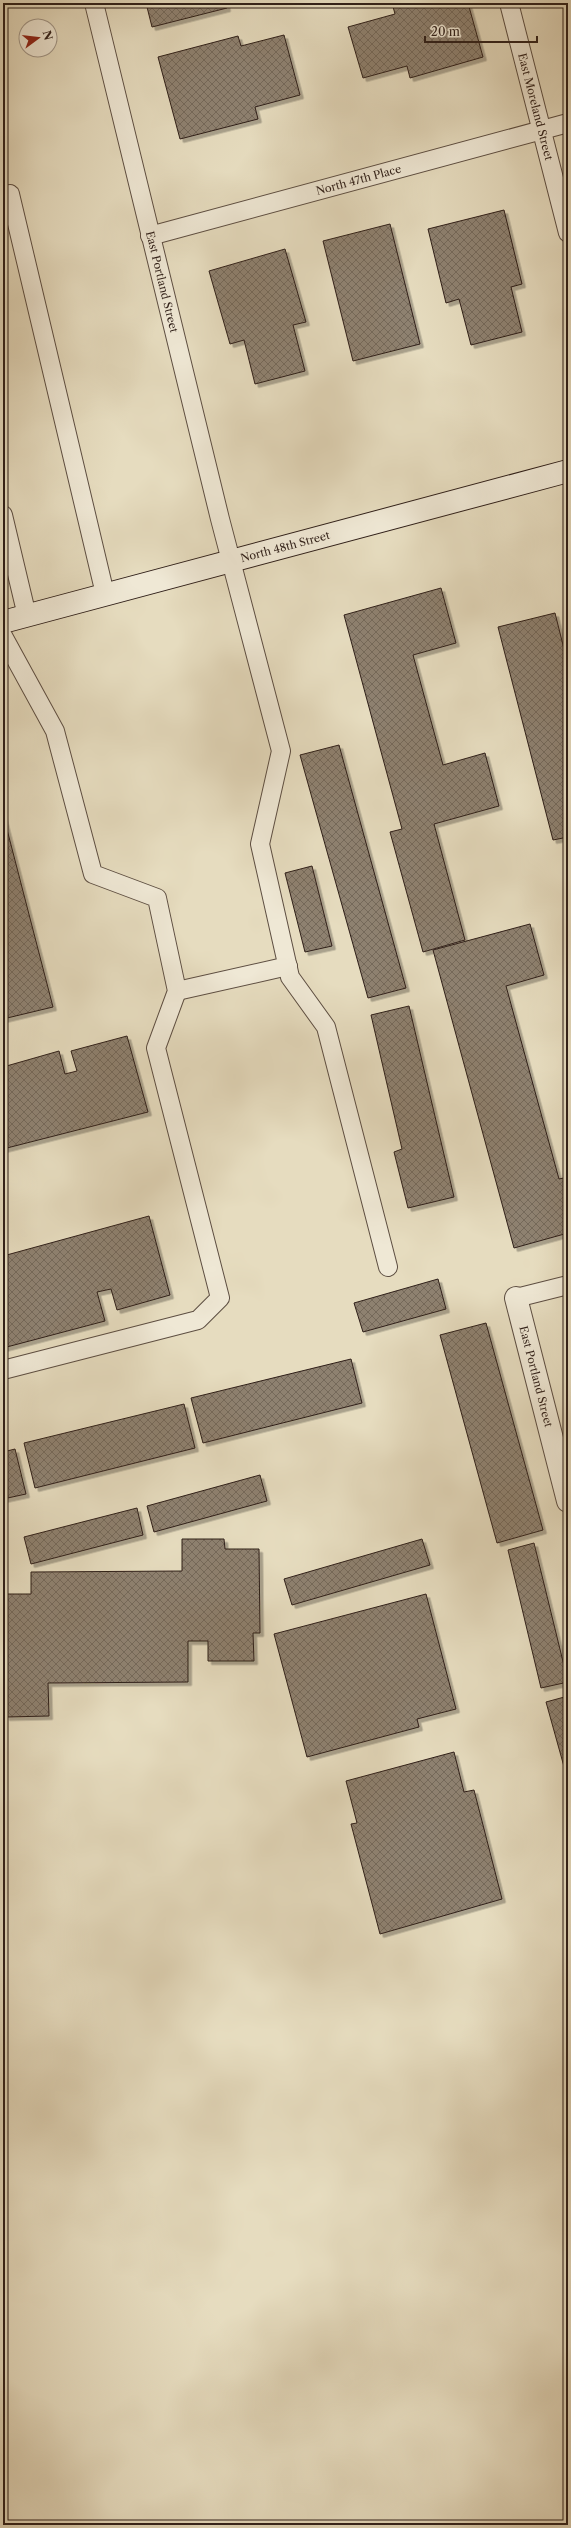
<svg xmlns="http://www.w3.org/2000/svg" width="571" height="2528" font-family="'Libre Caslon Text',serif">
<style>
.building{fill:url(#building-cross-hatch);stroke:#2f1f19;filter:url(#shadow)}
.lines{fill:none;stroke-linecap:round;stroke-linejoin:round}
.lane-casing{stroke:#5d4e42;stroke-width:20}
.street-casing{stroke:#5d4e42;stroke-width:24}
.secondary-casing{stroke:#2f1f19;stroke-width:24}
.lane{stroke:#efe8d5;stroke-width:18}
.street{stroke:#efe8d5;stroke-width:22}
.secondary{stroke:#efe8d5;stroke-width:22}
.labels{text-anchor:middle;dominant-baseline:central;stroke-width:3;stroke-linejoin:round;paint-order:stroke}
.street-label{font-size:11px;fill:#2f1f19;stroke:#efe8d5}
</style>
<defs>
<pattern id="building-cross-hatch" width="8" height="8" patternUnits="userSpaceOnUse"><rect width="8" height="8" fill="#8e816f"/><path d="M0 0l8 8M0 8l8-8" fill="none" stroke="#74695a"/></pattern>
<filter id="shadow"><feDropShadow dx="3.5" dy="3.5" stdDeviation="0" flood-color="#0004"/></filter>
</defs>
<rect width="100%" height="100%" fill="#e6dcbf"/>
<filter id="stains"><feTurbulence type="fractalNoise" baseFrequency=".005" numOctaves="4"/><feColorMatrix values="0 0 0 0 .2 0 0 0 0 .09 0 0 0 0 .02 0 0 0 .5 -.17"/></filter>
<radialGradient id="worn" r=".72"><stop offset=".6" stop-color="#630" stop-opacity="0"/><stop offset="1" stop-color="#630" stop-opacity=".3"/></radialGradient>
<path class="building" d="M146 3H226L227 8 152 27Z
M392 3H468L483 57 410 78 407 66 363 78 348 27 395 14Z
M284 35 300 95 255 107 258 119 180 139 158 57 238 36 241 46Z
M504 210 522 284 511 287 522 332 471 345 459 299 446 303 428 229Z
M390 224 420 344 353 361 323 241Z
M285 249 306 322 293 325 305 371 255 384 244 340 230 344 209 271Z
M441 588 456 643 413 655 443 765 485 753 499 806 434 824 465 940 423 952 390 832 402 829 344 615Z
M555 613 568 665V837L553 840 498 627Z
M339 745 406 988 368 998 300 755Z
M3 814 53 1007 3 1019Z
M312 866 332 946 305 952 285 873Z
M530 924 544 975 506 986 559 1179 568 1177V1233L514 1248 433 950Z
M409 1006 454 1197 408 1208 394 1152 402 1149 371 1015Z
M127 1036 148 1112 3 1149V1067L59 1051 65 1074 77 1071 71 1051Z
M149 1216 170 1295 117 1310 111 1289 97 1292 105 1321 3 1348V1256Z
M438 1279 446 1309 363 1332 354 1303Z
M486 1323 543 1530 497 1543 440 1335Z
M351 1359 362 1403 203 1443 191 1398Z
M184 1404 195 1448 35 1488 24 1443Z
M15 1449 26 1494 3 1499V1452Z
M260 1475 267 1501 154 1532 147 1506Z
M137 1508 143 1535 31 1564 24 1537Z
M182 1539H224L225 1549H259L260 1633H253L254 1661H208V1641H188V1682L48 1683 49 1716 6 1717 5 1706H3V1594H31V1572L182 1571Z
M422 1539 430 1565 292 1605 284 1579Z
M534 1543 568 1682 541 1688 508 1550Z
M426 1594 456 1709 417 1719 419 1727 307 1757 274 1634Z
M568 1696V1781L546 1702Z
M454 1752 464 1792 474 1790 502 1899 380 1934 351 1824 357 1823 346 1781Z"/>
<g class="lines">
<g class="lane-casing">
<g id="lane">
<path id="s1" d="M94 3 220 519 281 751 260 844 290 977 326 1027 388 1267"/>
<path id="s2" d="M509 3 568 233"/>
<path d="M3 196 10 194 105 594"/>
<path id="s3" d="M150 236 568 123"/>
<path d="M3 515 27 616"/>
<path d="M3 636 55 731 93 874 157 898 177 991 156 1048 220 1298 198 1320 3 1370"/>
<path d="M177 991 288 966"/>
<path d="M516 1298 568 1285"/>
</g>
</g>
<g class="street-casing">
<g id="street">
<path id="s4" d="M516 1298 568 1501"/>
</g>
</g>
<g class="secondary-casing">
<g id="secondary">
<path id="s5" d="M3 622 568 471"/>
</g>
</g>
<use href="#lane" class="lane"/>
<use href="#street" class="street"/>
<use href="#secondary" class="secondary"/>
</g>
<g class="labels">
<g class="street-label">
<text stroke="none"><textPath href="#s2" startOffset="107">East Moreland Street</textPath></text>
<text stroke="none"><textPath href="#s3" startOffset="216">North 47th Place</textPath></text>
<text stroke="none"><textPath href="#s1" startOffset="287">East Portland Street</textPath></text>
<text stroke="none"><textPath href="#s5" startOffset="292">North 48th Street</textPath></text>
<text stroke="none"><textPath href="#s4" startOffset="81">East Portland Street</textPath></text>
</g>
</g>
<rect width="571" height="2528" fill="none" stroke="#e6dcbf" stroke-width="16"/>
<rect x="4" y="4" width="563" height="2520" fill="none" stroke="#2f1f19" stroke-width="2"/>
<rect x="8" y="8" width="555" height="2512" fill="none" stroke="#2f1f19"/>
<g transform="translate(38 38) rotate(75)"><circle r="19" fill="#efe8d5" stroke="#a2988a"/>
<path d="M0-3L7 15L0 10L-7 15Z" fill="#8f2418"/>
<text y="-6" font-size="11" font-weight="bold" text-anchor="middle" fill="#2f1f19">N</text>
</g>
<path d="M425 36v6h112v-6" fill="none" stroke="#2f1f19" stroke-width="2"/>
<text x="431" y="36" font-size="12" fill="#2f1f19" stroke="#efe8d5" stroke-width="3" paint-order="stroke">20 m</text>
<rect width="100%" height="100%" filter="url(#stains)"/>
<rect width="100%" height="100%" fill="url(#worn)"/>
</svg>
